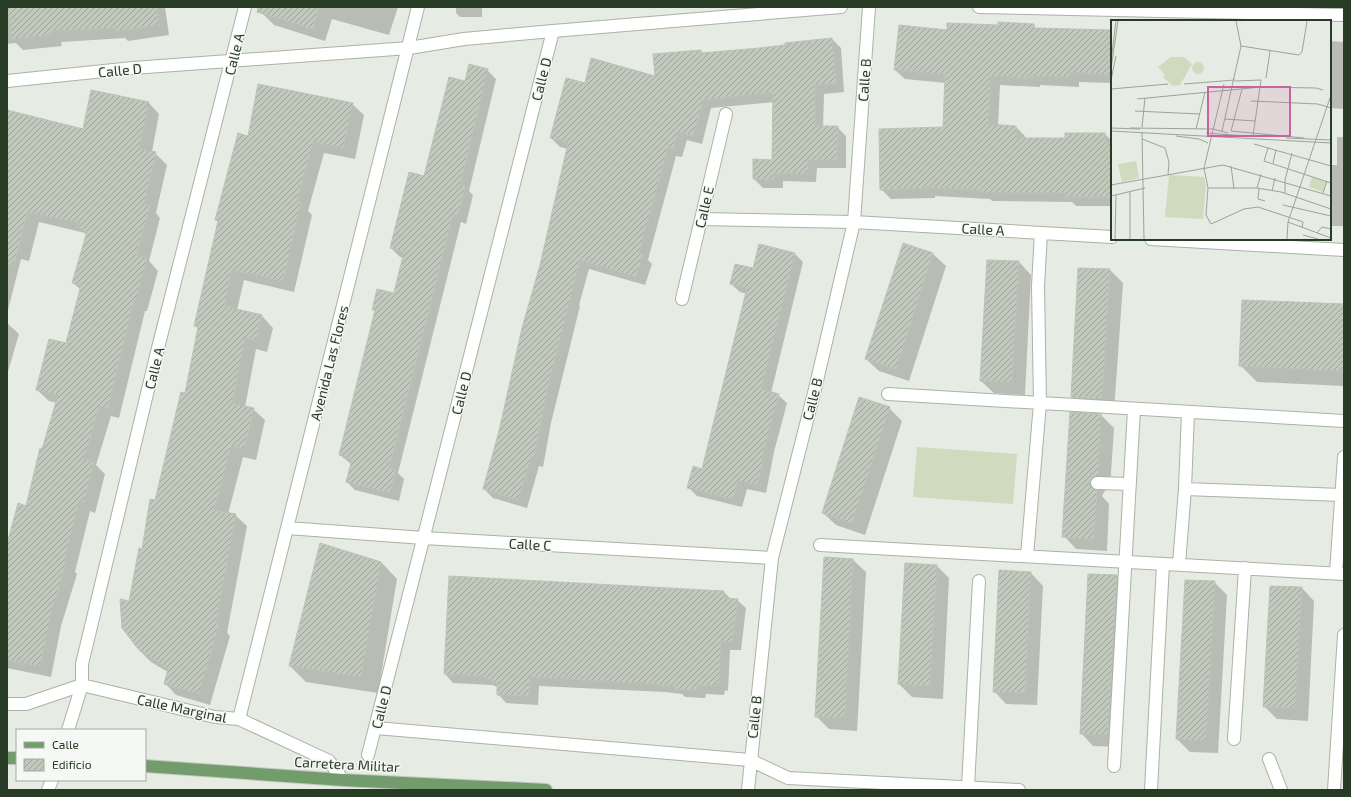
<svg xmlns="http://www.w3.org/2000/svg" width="1351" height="797" font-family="'Exo 2',sans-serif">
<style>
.garden{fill:#cfdabf}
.shadow{fill:#0003}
.building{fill:url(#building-hatch);stroke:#bac4b6}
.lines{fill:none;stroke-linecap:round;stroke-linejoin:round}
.minor-casing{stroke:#a9b3a6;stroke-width:14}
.major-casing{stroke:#c3c8c2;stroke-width:14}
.minor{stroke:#fff;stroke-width:12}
.major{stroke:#739c6d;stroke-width:12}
.labels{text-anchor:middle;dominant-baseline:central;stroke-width:3;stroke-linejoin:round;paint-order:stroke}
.street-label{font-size:14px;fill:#283b25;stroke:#f5f8f4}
.inset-road{fill:none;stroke:#9aa597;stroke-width:1}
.view{fill:#c663a0;fill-opacity:0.15;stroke:#c663a0;stroke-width:2}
.inset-edge{fill:none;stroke:#283b25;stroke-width:2}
</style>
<defs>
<pattern id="building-hatch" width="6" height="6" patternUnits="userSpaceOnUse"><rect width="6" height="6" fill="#c0c9bc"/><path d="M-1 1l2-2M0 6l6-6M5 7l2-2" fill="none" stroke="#9ca499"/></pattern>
</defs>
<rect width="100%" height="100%" fill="#e6ebe3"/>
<path class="garden" d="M917 447 1017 454 1013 504 913 497Z"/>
<path class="shadow" d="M7 7H165L169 35 128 41 125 38 61 42 62 46 23 50 16 43 7 44Z
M263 7H398L389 35 332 19 325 41 274 25 261 12Z
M456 7H482V17H460L456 13Z
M1033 25 1037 29 1112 32V83L1079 82V87L1040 85V87L1000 85 998 126 1016 127 1025 136V139H1066L1105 134 1112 141V206H1076L1072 202 992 201 990 199 935 196V198L891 199 881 189 944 128 946 83 905 79 895 70 948 31 999 26Z
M832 39 841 48 844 92 824 94 823 127H837L846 136V168H817L816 182 783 181V188H763L754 179 773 161 774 102 711 108 702 144 687 140 682 157 676 156 648 260 652 264 645 285 589 269 579 305 580 306 551 423 543 467 539 466 527 508 493 498 484 489 541 265 568 149 560 147 551 138 585 84 656 77 701 51 703 54 760 49Z
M1330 41 1344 42V109L1330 108Z
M487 70 496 79 469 191 473 195 466 224 461 222 398 473 404 479 399 501 355 490 347 482 351 464 340 455 376 312 374 309 394 294 404 258 400 257 391 248 425 178 465 83Z
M148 102 159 114 152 152 155 153 167 165 156 213 160 218 149 261 158 271 147 311H145L119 418 111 416 96 465 105 474 95 513 90 511 75 572 77 574 61 626 51 677 7 668V545L27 507 57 403 49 401 37 390 67 344 81 290 73 283 87 235 85 233 39 222 29 261 21 259 7 314V112L84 130Z
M352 104 364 115 355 159 324 153 308 211 312 215 294 292 244 280 237 310 262 316 273 328 267 352 256 349 245 407 253 409 265 420 256 460 243 457 228 514 235 515 247 526 227 633 230 636 210 705 176 695 165 683 168 672 151 662 139 650 130 602 185 394 199 328 196 325 219 223 216 220 249 137Z
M1337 137H1344V226H1330V165H1337Z
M903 244 933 254 946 266 909 381 879 371 866 359Z
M795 254 803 262 771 393 778 395 787 403 774 452 766 493 747 489 742 507 697 496 688 487 703 470 747 294 740 292 731 284 753 270Z
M1019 262 1031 275 1025 395 994 393 981 381Z
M1110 270 1123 283 1114 411 1085 410 1072 397Z
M1344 305V386L1257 382 1240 365Z
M7 323 19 334 7 375Z
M889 408 902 421 865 535 836 525 823 513Z
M1101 415 1114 428 1110 488 1106 489 1102 496 1109 504 1107 551 1076 549 1064 536Z
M825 558 853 560 866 572 857 731 829 729 816 716Z
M381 562 397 579 378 693 306 682 290 666Z
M937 566 949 578 943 699 912 697 899 684Z
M1031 573 1043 586 1037 705 1006 704 994 691Z
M1117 576 1129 589 1121 747 1093 746 1081 733Z
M1214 582 1227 595 1218 753 1190 752 1177 739Z
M1302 588 1314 601 1308 721 1277 719 1264 706Z
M724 592 731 599 737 600 746 608 741 650H730L728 691 725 690 724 695 706 694 705 698 685 697 682 694 665 692 539 686 538 705 506 703 498 694V687L492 685 453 683 445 674Z"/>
<path class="building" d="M8 7H157L159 25 116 31V28L51 31 52 35 11 39Z
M258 7H319L313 29 257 12Z
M998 22 1034 24V28L1112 30 1110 75 1070 72 1069 77 1031 76V78L991 76 988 124 1016 126V138H1065V133H1105V143H1112V197H1065V193L981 192V190L926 187V188L880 190 879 129 943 127 945 74 894 70 899 25 947 30V23L998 25Z
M832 38 836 83 815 85V126H838L837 160H808V174L774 173V180L753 179V159L772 160 773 92 703 100 693 136 678 132 673 149 668 147 639 253 643 254 636 277 580 260 547 391 534 458 531 457 518 500 483 489 499 431 522 328 540 265 568 143 550 138 566 78 585 83 591 58 655 76 653 54 701 50V53L760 48 785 45V43Z
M469 64 488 69 460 185 465 186 458 216 453 214 389 468 396 470 390 493 346 482 352 459 339 455 375 310H372L377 289 394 293 399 272 404 252 390 248 409 172 424 176 449 77 465 81Z
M258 84 353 103 343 148 313 142 297 201 301 202 283 281 232 270 224 306 262 315 256 341 245 338 232 403 254 408 244 449 231 446 214 510 236 514 216 623 219 624 199 694 164 684 168 669 139 650 122 628 120 599 129 601 139 548 142 549 150 499 155 500 181 392 185 393 198 327 194 326 218 221 215 220 238 133 248 136Z
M91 90 149 102 139 149 156 152 144 204 150 206 136 255 147 258 136 300H134L108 408 99 406 84 459 94 462 84 502 79 501 64 561 66 562 51 614 40 666 7 660V544L18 503 26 506 40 448 42 449 58 395 36 390 49 339 66 343 81 285 72 283 87 231 79 228 80 223 27 212 14 265 7 264V110L83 129Z
M903 243 933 253 896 369 865 359Z
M759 244 795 253 761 389 779 394 766 443 761 463H763L757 485 738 481 733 499 687 488 693 466 702 469 747 288 730 284 735 264 753 268Z
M987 260 1019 261 1012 383 980 381Z
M1078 268 1110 269 1102 399 1071 397Z
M1242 300 1344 304V371L1239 366Z
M859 397 890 407 852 523 822 513Z
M1070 412 1101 414 1098 476 1093 477 1090 482 1091 487 1097 490 1094 539 1062 537Z
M320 543 381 562 361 677 289 666Z
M824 557 853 559 845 718 815 717Z
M905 563 937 565 930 686 898 684Z
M999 570 1031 572 1025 693 993 692Z
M1088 574 1117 575 1108 735 1080 734Z
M449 576 724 591V598L738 599 732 642 721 641 719 683 716 682V686L697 685V690L675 689 676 686 657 685V684L530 677 529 696 497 695V683L482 676 444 674Z
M1185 580 1215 581 1206 741 1176 739Z
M1270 586 1302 587 1295 708 1263 707Z"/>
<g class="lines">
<g class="minor-casing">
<path id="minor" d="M979 7 1344 15
M7 81 133 68 409 48 464 39 553 31 841 7
M701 219 854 222 1112 237
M1151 239 1344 250
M682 299 726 114
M888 394 1344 421
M1097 483 1130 484
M1185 489 1341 495
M287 528 424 538 772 558
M820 545 1344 574
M1027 556 1040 403 1038 286 1041 233
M1179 564 1185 489 1188 412
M1336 573 1344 457
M7 704H26L82 685 215 717 239 719 329 761 343 780
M239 719 418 7
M376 728 750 760 788 778 1019 790
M68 730 82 685V664L158 348 245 7
M1234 739 1245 568
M368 755 553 31
M1269 759 1281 790
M1114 766 1134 409
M968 787 979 581
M48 790 52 780
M748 790 772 558 815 389 854 222 869 7
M1151 790 1163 564
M1334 790 1344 635"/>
</g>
<g class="major-casing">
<path id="major" d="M7 758H17
M145 766 343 780 546 790"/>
</g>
<use href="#minor" class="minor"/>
<use href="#major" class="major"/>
</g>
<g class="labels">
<g class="street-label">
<text transform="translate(234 54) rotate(-76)">Calle A</text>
<text transform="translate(120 70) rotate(-5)">Calle D</text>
<text transform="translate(541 79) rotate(-76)">Calle D</text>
<text transform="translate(864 80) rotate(-86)">Calle B</text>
<text transform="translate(704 207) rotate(-77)">Calle E</text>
<text transform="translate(983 229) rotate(3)">Calle A</text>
<text transform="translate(329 363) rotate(-76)">Avenida Las Flores</text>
<text transform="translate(154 368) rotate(-76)">Calle A</text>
<text transform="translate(461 393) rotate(-76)">Calle D</text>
<text transform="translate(812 399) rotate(-76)">Calle B</text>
<text transform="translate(530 544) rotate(3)">Calle C</text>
<text transform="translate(381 707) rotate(-76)">Calle D</text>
<text transform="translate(182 708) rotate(12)">Calle Marginal</text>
<text transform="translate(754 717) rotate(-84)">Calle B</text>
<text transform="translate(347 764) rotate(3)">Carretera Militar</text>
</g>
</g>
<g transform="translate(1111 20)">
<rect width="220" height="220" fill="#e6ebe3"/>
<path d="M25 141 28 158 11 162 7 144ZM58 155 93 157 95 166 92 199 54 197Z" fill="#cfdabf"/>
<path d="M201 157 215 162 212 172 198 167Z" fill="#cfdabf"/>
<path d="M60 37H73L81 44 69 65 62 66 52 57 54 55 47 47ZM81 48a6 6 0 1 1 12 0a6 6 0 1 1-12 0Z" fill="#cfdabf"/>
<path class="inset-road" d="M130 26 188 35 191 32 196 1M0 41 5 1M0 49 7 1M155 58 159 31M0 60 5 36M124 61 150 60 142 116M73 64 124 60M113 64 93 148 97 168H146L170 172 220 189M0 69 57 64M26 79 150 67 205 68 212 70M140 81 207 84 220 88M24 91 89 94M114 99 144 101M31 107 34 78M0 108 29 109M19 108 102 109 117 113M85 109 94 72M0 111 220 123M111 111 130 26 125 1M120 111 193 118M120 111 131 69M31 112 33 219M95 113 135 116M65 116 88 119 97 123M175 118 220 120M31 119 54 128 58 142 57 155M143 124 220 146M157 128 153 141 220 163M162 143 165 130M120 146 123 169M0 165 112 145 220 176M97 168 95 195 100 204 133 189 147 187 192 202 191 208M146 168 150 154M148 169 147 179 154 181M161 171 164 158M19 172V219M174 173V160L181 133M212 173 216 161M0 176 34 168M172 185 220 196M177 202 220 218M206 213 211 207 220 209M192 215 207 219M4 219 5 175M176 219 177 202 220 75"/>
<path class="view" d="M97 67H179V116H97Z"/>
<rect width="220" height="220" class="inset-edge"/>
</g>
<rect width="1351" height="797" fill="none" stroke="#283b25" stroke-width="16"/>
<rect x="16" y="729" width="130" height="52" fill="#f5f8f4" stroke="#a3aca1"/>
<rect x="24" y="742" width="20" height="6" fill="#739c6d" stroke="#a3aca1"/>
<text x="52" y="749" font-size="12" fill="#283b25">Calle</text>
<rect x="24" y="759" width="20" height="12" fill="url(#building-hatch)" stroke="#a3aca1"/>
<text x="52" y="769" font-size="12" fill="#283b25">Edificio</text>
</svg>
